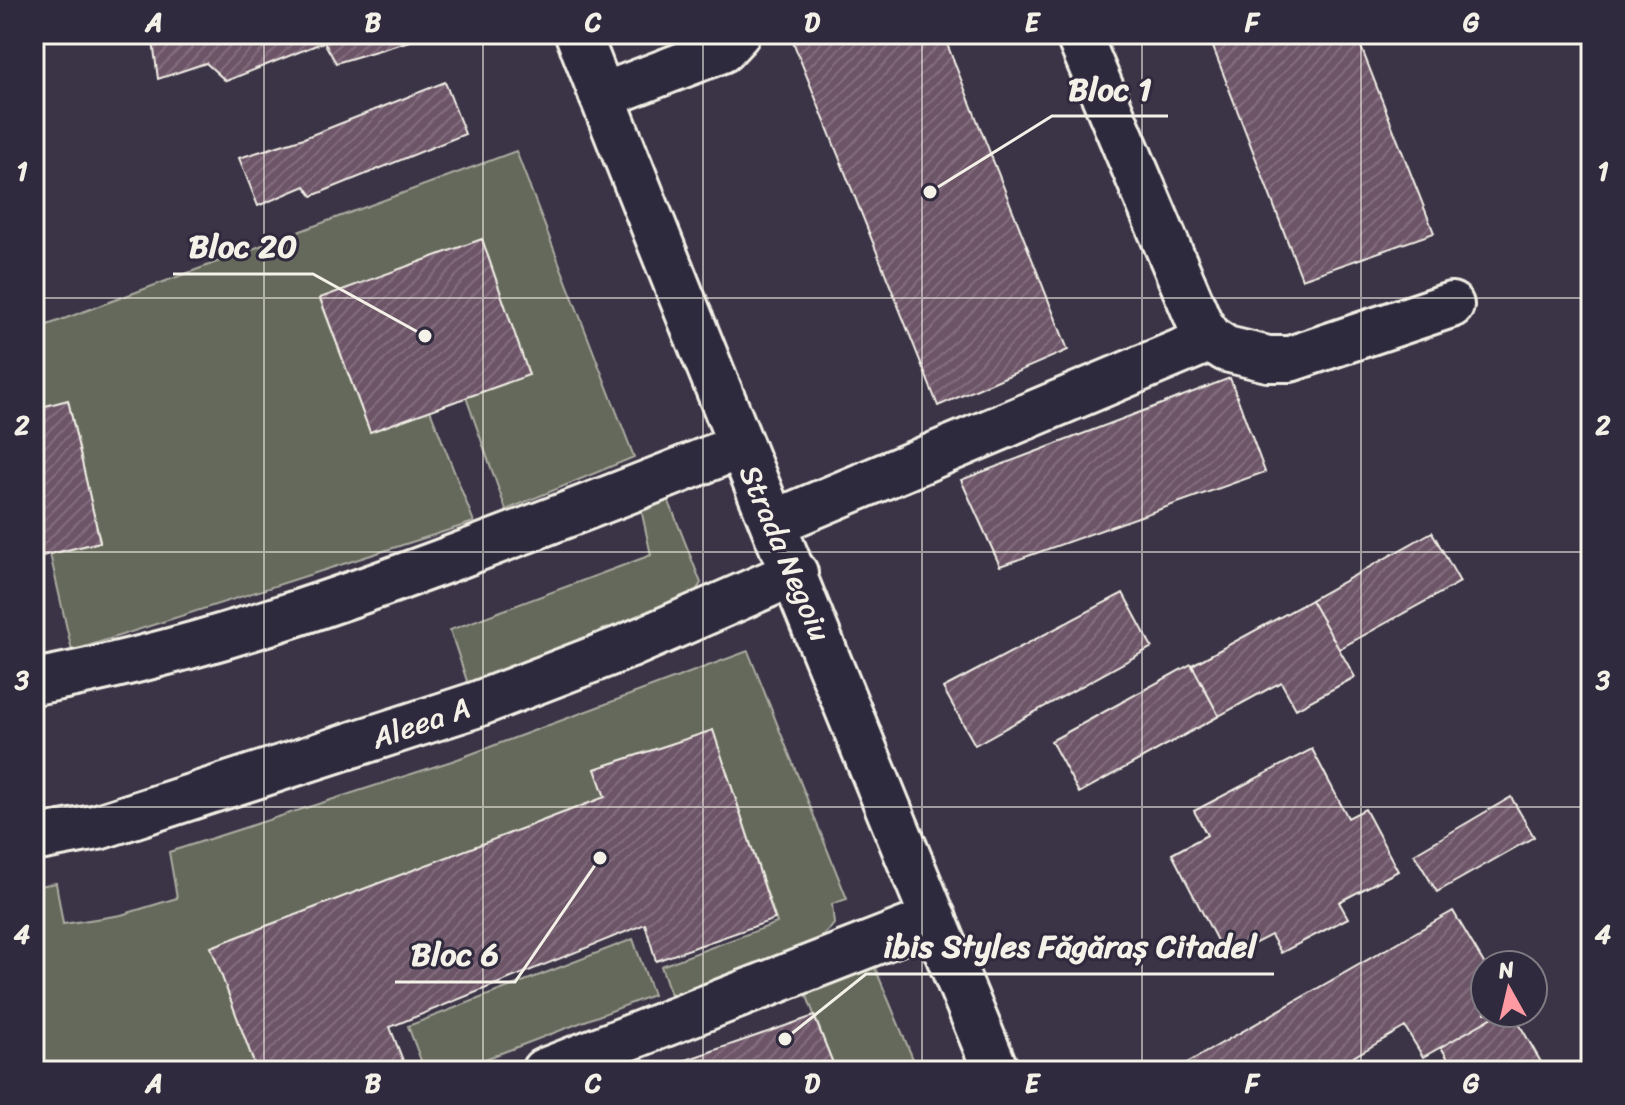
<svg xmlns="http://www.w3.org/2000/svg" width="1625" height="1105" font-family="Sriracha,sans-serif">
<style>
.grass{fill:#65695b;stroke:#acada2;stroke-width:2}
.building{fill:url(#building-hatch);stroke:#f4f1e8;stroke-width:2}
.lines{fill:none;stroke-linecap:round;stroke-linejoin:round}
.minor-casing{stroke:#f4f1e8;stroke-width:50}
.major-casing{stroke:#f4f1e8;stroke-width:50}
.minor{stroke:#2f2a3d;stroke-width:44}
.major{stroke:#2f2a3d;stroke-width:44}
.grid{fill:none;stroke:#f4f1e8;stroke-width:2;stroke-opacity:0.55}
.labels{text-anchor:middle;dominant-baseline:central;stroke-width:6;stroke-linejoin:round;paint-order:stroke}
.street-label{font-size:30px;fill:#f4f1e8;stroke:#2f2a3d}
.leader{fill:none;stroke:#f4f1e8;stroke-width:3}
.callout-dot{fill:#f4f1e8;stroke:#2f2a3d;stroke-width:3}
.callout-label{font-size:32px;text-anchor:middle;font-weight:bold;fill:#f4f1e8;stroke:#2f2a3d;stroke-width:6;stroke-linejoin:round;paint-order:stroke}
.neatline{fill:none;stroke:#f4f1e8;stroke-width:3}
.grid-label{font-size:26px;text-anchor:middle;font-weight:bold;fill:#f4f1e8}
</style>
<defs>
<pattern id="building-hatch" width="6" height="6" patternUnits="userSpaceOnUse" patternTransform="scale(2)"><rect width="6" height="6" fill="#6d5568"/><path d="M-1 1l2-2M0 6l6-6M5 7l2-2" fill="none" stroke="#826e7e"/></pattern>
</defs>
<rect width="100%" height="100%" fill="#3b3346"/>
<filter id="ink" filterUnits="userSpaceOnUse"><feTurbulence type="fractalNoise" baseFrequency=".0125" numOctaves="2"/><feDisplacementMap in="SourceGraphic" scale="16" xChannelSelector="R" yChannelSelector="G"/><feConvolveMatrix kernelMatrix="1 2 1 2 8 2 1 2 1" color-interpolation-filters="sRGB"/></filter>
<g filter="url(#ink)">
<path class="grass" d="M516 151 634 457 506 510 466 397 528 374 482 239 320 299 370 432 430 410 474 522 72 651 50 554 100 542 68 401 34 409V330Z
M668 499 701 583 692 597 470 690 450 630 651 555 641 509Z
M748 651 847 899 832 904 834 924C810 957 714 985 673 1001L661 966 777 923 713 731 595 769 605 797 212 947 257 1071H40L34 1007V887L56 883 63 924 121 915 177 898 169 852 455 760Z
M633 939 653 995 454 1071H425L408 1026Z
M866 946 918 1071H836L798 973Z"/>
<path class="building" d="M152 34H414L416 39 336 63 324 42 226 81 206 63 158 79Z
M790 34H943L1068 350 938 406Z
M1208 34H1356L1434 233 1302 279Z
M445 82 465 134 312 196 305 186 258 206 239 158 304 138Z
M482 239 529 375 370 432 320 298Z
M1230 378 1265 472 1000 566 961 480Z
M68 400 100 542 34 558V409Z
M1432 532 1460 582 1339 649 1311 600Z
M1123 593 1152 647 975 745 943 688Z
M1311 600 1355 677 1296 709 1281 682 1219 716 1192 665Z
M1191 664 1219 716 1079 793 1051 741Z
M713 730 775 919 656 961 645 924 390 1027 407 1071H257L211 947 605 797 595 769Z
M1312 749 1348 818 1365 809 1398 871 1339 902 1348 918 1281 953 1271 935 1226 958 1172 854 1207 835 1194 811Z
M1511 797 1534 837 1437 892 1414 854Z
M1453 911 1485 965V1013H1500L1441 1047 1423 1057 1405 1027 1329 1071H1173Z
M34 1007 40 1071H34Z
M1500 1013H1513L1546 1071H1455L1441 1047Z
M814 1016 836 1071H683L680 1062Z"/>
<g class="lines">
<g class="minor-casing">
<path id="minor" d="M1078 34 1200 324 1211 339 1226 349 1268 359H1290L1451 305
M602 96 722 50 737 34
M773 523 1211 339
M34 682C182 655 322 607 463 554 556 519 648 484 740 446
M34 839 98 827 475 705 628 646 795 573
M544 1071 934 919"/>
</g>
<g class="major-casing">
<path id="major" d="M578 34C713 381 854 726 996 1071"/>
</g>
<use href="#minor" class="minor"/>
<use href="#major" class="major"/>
</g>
</g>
<path class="grid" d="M264 34V1071M483 34V1071M703 34V1071M922 34V1071M1142 34V1071M1361 34V1071M34 298H1591M34 552H1591M34 807H1591"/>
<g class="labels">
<g class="street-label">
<text transform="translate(785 553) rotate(67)">Strada Negoiu</text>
<text transform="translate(421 723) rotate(-19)">Aleea A</text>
</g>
</g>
<path class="leader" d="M930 192L1052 116H1168M425 336L313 274H173M785 1039L866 974H1274M600 858L515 982H395"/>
<g class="callout-dot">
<circle cx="930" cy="192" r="8"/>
<circle cx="425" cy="336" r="8"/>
<circle cx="785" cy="1039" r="8"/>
<circle cx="600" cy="858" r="8"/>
</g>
<g class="callout-label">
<text x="1110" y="100">Bloc 1</text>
<text x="243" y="257">Bloc 20</text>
<text x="1070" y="957">ibis Styles Făgăraș Citadel</text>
<text x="455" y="965">Bloc 6</text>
</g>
<rect width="1625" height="1105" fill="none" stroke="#2f2a3d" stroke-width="88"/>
<g transform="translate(1509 989) rotate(352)"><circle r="38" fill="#2f2a3d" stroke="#7e7a81" stroke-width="2"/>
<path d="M0-6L14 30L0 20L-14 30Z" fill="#ff9aa2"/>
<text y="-12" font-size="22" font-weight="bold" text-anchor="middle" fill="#f4f1e8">N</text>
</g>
<rect x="44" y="44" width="1537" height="1017" class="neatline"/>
<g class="grid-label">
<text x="154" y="31">A</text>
<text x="373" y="31">B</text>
<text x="593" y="31">C</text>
<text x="812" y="31">D</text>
<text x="1032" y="31">E</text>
<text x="1252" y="31">F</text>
<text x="1471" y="31">G</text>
<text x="22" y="180">1</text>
<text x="1603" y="180">1</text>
<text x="22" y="434">2</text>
<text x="1603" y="434">2</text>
<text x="22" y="689">3</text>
<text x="1603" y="689">3</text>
<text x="22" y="943">4</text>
<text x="1603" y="943">4</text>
<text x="154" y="1092">A</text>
<text x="373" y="1092">B</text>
<text x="593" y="1092">C</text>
<text x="812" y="1092">D</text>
<text x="1032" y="1092">E</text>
<text x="1252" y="1092">F</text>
<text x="1471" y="1092">G</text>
</g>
</svg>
